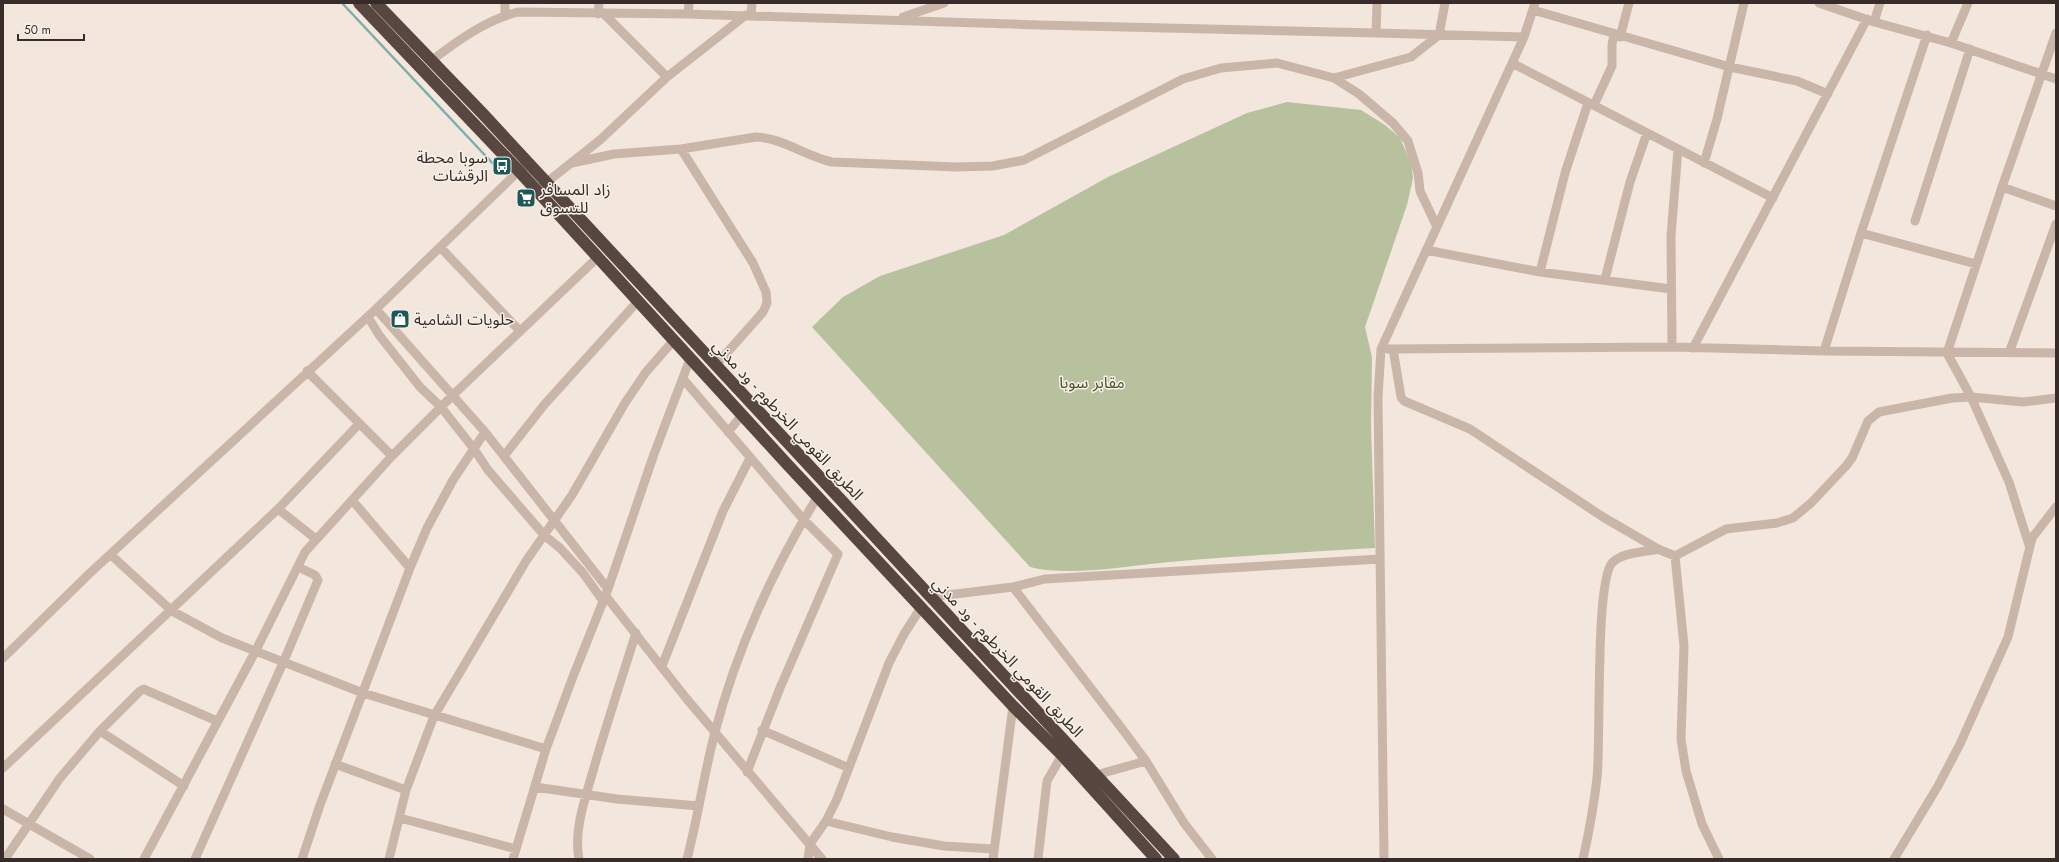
<svg xmlns="http://www.w3.org/2000/svg" width="2059" height="862" font-family="Jost,'Noto Sans Arabic',sans-serif">
<style>
.green{fill:#b7c19d}
.lines{fill:none;stroke-linecap:round;stroke-linejoin:round}
.stream{stroke:#7caead;stroke-width:2.5}
.minor{stroke:#cab6a9;stroke-width:9}
.highway{stroke:#584640;stroke-width:12}
.labels{text-anchor:middle;dominant-baseline:central;stroke-width:3;stroke-linejoin:round;paint-order:stroke}
.poi-label{font-size:16px;fill:#372c29;stroke:#f9f1e9;text-anchor:start}
.park-label{font-size:16px;fill:#49552d;stroke:#f9f1e9}
.street-label{font-size:16px;fill:#372c29;stroke:#f9f1e9}
</style>
<rect width="100%" height="100%" fill="#f2e6dd"/>
<path class="green" d="M1287 102 1361 110 1385 125 1400 138 1411 162 1413 178 1407 205 1365 327 1372 357 1371 426 1375 548C1306 552 1238 556 1169 562 1128 566 1069 577 1030 567L812 327 843 297 880 276 1004 235 1108 177 1247 113Z"/>
<g class="lines">
<path class="stream" d="M342 3 497 168"/>
<path class="minor" d="M1819 3 1874 22 1951 43 2056 79
M1533 10 1730 67 1797 81 1828 94
M598 14 599 3
M604 14 667 77
M688 14 689 3
M505 15V3
M751 15 752 3
M903 17 944 3
M1874 22 1880 3
M1376 33 1524 37
M1620 37 1629 3
M1951 43 1968 3
M431 61C457 41 486 20 518 12L688 14 1039 25 1376 33 1377 3
M1512 63 1773 198
M1334 78 1411 57 1439 35 1445 3
M1594 105 1612 66V45L1614 34
M681 149 753 263 766 292 767 303 763 312 716 365
M572 163 614 154 681 149 756 137C783 138 805 156 832 162L957 167 993 166 1024 160 1183 79 1221 68 1277 63 1334 78 1359 94 1393 123 1408 141 1418 173 1420 191 1437 227
M1704 163 1717 119 1744 3
M542 186 600 140 667 77 746 15
M2002 187 2056 206
M1915 221 1970 49
M1861 233 1976 264
M440 247 520 331
M1426 250 1540 272 1671 289
M1540 272 1565 173 1588 103
M1605 279 1630 182 1647 133
M376 309 485 432 608 589
M368 317 379 335 420 387 441 407 474 449 488 470 544 535 560 548 583 573 603 601
M1672 347 1671 236 1678 149
M1693 348 1867 19
M1388 349 1672 347 1824 351 2056 353
M1393 349 1401 397 1404 401 1470 429 1603 517 1658 549 1675 556 1726 529 1777 523 1793 518 1811 503 1846 466 1852 458 1868 421 1879 412 1952 398 1971 397 2023 402 2056 398
M1824 351 1861 233 1927 35
M2009 353 2056 224
M307 371 392 456
M684 380 803 519 838 554 780 688 747 772
M728 432 742 415
M504 456 544 405 638 301
M352 500 410 568
M278 509 316 539
M2029 545 2009 482 1971 397 1947 353 2002 187 2056 33
M111 555 172 611 222 638 363 693 546 749
M1675 556 1684 646 1681 739 1686 771 1702 824 1719 859
M1013 587 1120 726 1146 761 1184 823 1212 859
M605 595 686 698 822 859
M931 597 1013 587 1045 579 1380 559
M3 658 90 573 376 309 528 162
M662 666 723 511 750 458
M762 730 849 768
M100 731 184 786
M335 764 406 790
M3 768 278 509 359 424
M1096 775 1146 761
M535 787 617 799 699 806
M3 809 90 859
M400 818 516 849
M826 821 892 837 944 846 993 849
M5 859 60 778 100 731 140 691 144 689 148 691 217 721
M144 859 255 652 305 552 392 456 453 395 597 258
M195 859 283 663 318 580 315 575 298 567
M302 859 320 805 410 568 427 528 453 480 485 432
M389 859 406 790 434 716 526 561 572 495 625 403 646 372 674 340
M513 859 546 749 574 674 608 589 654 454 690 359
M579 859C573 828 587 794 595 764 608 720 622 677 636 633
M687 859C698 817 704 774 715 732 736 651 774 567 818 496
M808 859 810 844 826 821 837 799 889 663 904 634 922 606
M993 859 1013 706
M1038 859 1047 781 1062 755
M1384 859 1378 397 1381 349 1524 37 1535 3
M1583 859C1589 832 1594 805 1597 778 1601 741 1595 583 1612 563 1622 552 1645 552 1658 549
M1894 859 1938 786 1960 744 2008 637 2032 538 2056 507"/>
<path class="highway" d="M359 3 518 170 787 464 1013 706 1062 755 1156 859
M376 3 483 114 1174 859"/>
</g>
<defs>
<g id="bus-square" transform="scale(1)"><rect x="-9" y="-9" width="18" height="18" rx="4" fill="#1f5858" stroke="#f9f1e9"/><path d="M-5-6H5V4H4V6H2V4H-2V6H-4V4H-5ZM-3.5-4V0h7V-4ZM-3.5 1.2v1.5H-2V1.2ZM2 1.2v1.5H3.5V1.2Z" fill="#fff"/></g>
<g id="supermarket-square" transform="scale(1)"><rect x="-9" y="-9" width="18" height="18" rx="4" fill="#1f5858" stroke="#f9f1e9"/><path d="M-6-5.5h2.5l.6 2H6L4.5 2H-2.5L-4.4-4H-6ZM-1.5 3.2a1.3 1.3 0 1 0 .1 0ZM3 3.2a1.3 1.3 0 1 0 .1 0Z" fill="#fff"/></g>
<g id="shop-square" transform="scale(1)"><rect x="-9" y="-9" width="18" height="18" rx="4" fill="#1f5858" stroke="#f9f1e9"/><path d="M-5-2.5h2.3a2.7 3.5 0 0 1 5.4 0H5L5.5 6h-11ZM-1.5-2.5h3a1.5 2.3 0 0 0-3 0Z" fill="#fff"/></g>
</defs>
<g fill-rule="evenodd">
<use href="#bus-square" x="502" y="166"/>
<use href="#supermarket-square" x="526" y="198"/>
<use href="#shop-square" x="400" y="319"/>
</g>
<g class="labels">
<g class="poi-label">
<text x="488" y="157" text-anchor="end">سوبا محطة<tspan x="488" dy="18">الرقشات</tspan></text>
<text x="540" y="189">زاد المسافر<tspan x="540" dy="18">للتسوق</tspan></text>
<text x="414" y="319">حلويات الشامية</text>
</g>
<g class="park-label">
<text x="1092" y="382">مقابر سوبا</text>
</g>
<g class="street-label">
<text transform="translate(788 420) rotate(47)">الطريق القومي الخرطوم - ود مدني</text>
<text transform="translate(1008 657) rotate(47)">الطريق القومي الخرطوم - ود مدني</text>
</g>
</g>
<rect width="2059" height="862" fill="none" stroke="#372c29" stroke-width="8"/>
<path d="M18 34v6h66v-6" fill="none" stroke="#372c29" stroke-width="2"/>
<text x="24" y="34" font-size="12" fill="#372c29" stroke="#f9f1e9" stroke-width="3" paint-order="stroke">50 m</text>
</svg>
